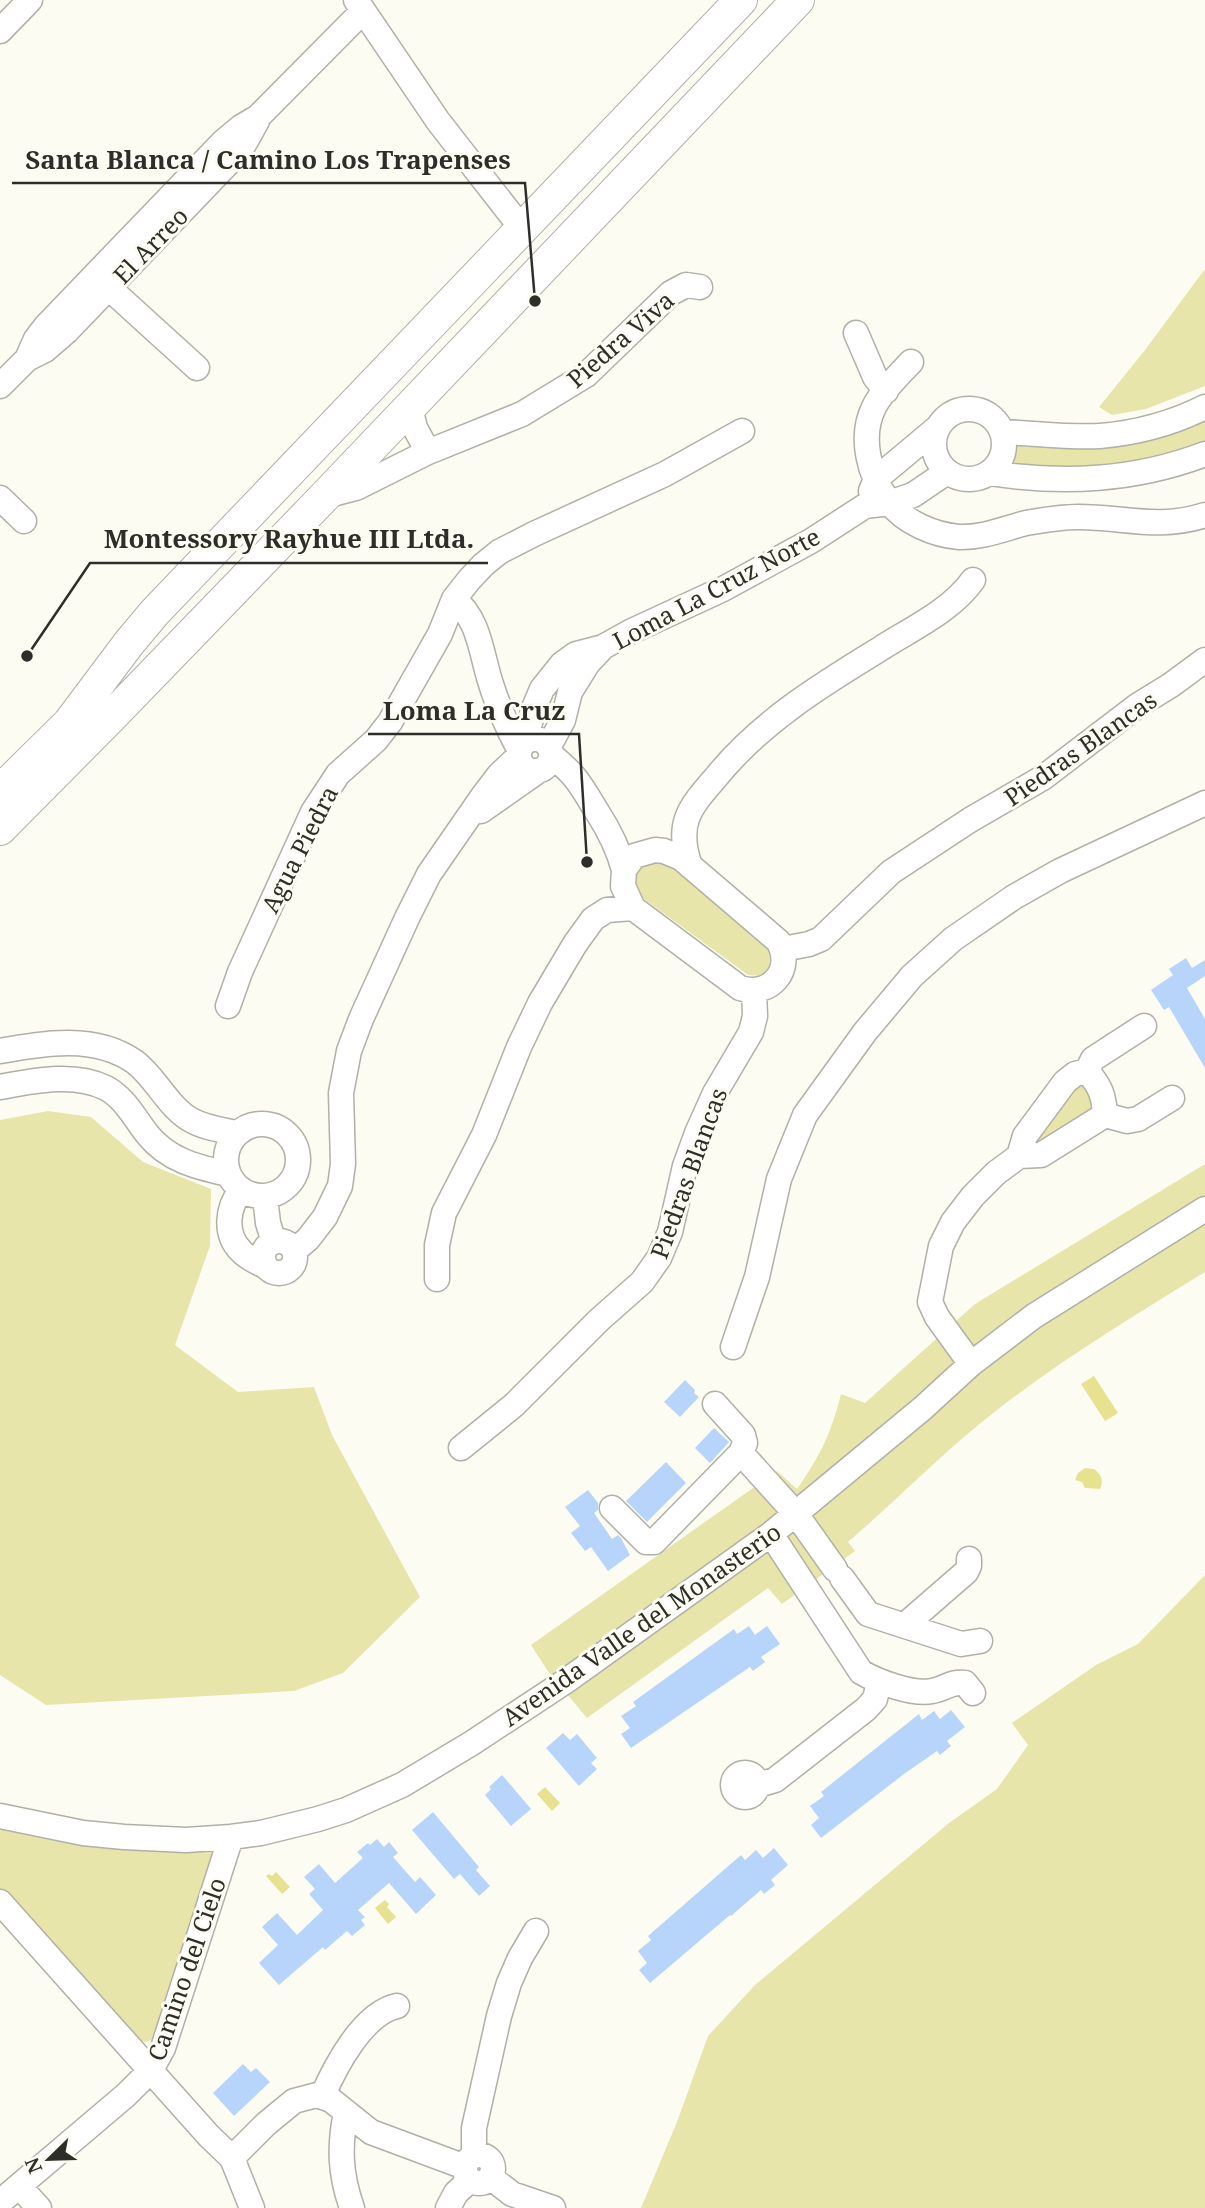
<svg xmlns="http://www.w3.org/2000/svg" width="1205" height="2208" font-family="'Noto Serif',serif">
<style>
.green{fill:#e8e5ab}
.water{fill:#e6e28f}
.building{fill:#b7d5fb}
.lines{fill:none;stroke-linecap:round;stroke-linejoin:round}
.minor-casing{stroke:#b0b0a7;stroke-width:27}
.major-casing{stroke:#b0b0a7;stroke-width:34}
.minor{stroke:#fff;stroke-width:24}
.major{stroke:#fff;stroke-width:32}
.labels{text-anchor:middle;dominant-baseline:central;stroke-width:6;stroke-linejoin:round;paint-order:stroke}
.street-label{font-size:24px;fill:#2d2d29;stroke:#fdfcf3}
.leader{fill:none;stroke:#2d2d29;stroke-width:2.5}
.callout-dot{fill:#2d2d29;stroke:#fdfcf3;stroke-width:2.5}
.callout-label{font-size:26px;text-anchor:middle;font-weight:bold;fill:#2d2d29;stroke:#fdfcf3;stroke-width:6;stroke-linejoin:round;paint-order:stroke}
</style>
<rect width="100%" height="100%" fill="#fdfcf3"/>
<path class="green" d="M1205 269V386L1146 409 1112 415 1099 407 1145 350Z
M1205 418V444L1132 466 1013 468 1009 461 1010 447 1015 442Z
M659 856 773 942 774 965 762 976 748 975 640 896 633 884 637 867Z
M1083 1078 1099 1107 1038 1151 1030 1138Z
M48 1111 91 1117 143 1162 211 1189 210 1246 175 1345 238 1392 314 1387 332 1435 420 1597 343 1673 294 1691 46 1705 0 1675V1120Z
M1205 1164V1272C1132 1317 1059 1361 992 1414 942 1453 897 1500 848 1542L855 1551 782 1604 768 1588 587 1718 547 1670 531 1645 777 1471 797 1489C820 1456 831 1434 841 1394L865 1403 975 1304Z
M1205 1575V2208H641L677 2122 708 2036 755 1985 949 1823 997 1789 1028 1745 1012 1723 1096 1665 1138 1644Z
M0 1826 217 1846 154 2039 146 2042 135 2039 0 1889Z"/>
<path class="water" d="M1094 1376 1118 1413 1105 1421 1081 1384Z
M1085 1468 1094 1469C1101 1474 1104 1480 1100 1489L1085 1488 1082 1482 1075 1480 1078 1473Z
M545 1787 560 1803 552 1811 537 1794Z
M276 1872 290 1887 282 1894 266 1876 269 1874 272 1876Z
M385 1900 389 1904 387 1907 396 1917 388 1924 375 1908Z"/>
<path class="building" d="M1186 958 1192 968 1205 960V976L1187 988 1205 1019V1068L1169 1007 1164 1010 1151 990 1173 975 1169 969Z
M685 1380 695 1390 694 1393 699 1397 680 1417 664 1402Z
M714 1428 729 1442 710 1463 695 1448Z
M666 1462 686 1483 647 1522 626 1501Z
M588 1490 598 1503V1510L594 1513 612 1539 618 1535 621 1538 630 1555 608 1571 591 1547 585 1551 571 1533 580 1526 565 1507Z
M749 1626 755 1635 767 1626 780 1644 761 1657 765 1662 753 1671 750 1667 631 1748 621 1734 630 1728 621 1716 636 1706 633 1702 734 1629 737 1634Z
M951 1710 965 1727 947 1741 951 1746 940 1755 937 1751 904 1774 821 1838 811 1825 819 1818 810 1806 824 1796 821 1792 919 1714 922 1720 934 1711 940 1719Z
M563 1733 570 1740 577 1734 597 1758 591 1763 597 1769 579 1786 546 1748Z
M502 1775 531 1809 511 1826 485 1795 491 1789 489 1787Z
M433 1812 479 1867 476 1870 490 1886 479 1896 460 1874 454 1879 412 1830Z
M377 1839 384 1847 389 1842 398 1853 393 1857 415 1882 420 1877 436 1895 416 1914 389 1883 358 1910 365 1917 361 1920 365 1925 352 1936 347 1931 325 1950 323 1947 279 1985 259 1963 278 1945 262 1927 277 1913 297 1935 323 1910 309 1894 315 1889 304 1877 319 1864 335 1883 363 1858 357 1852 368 1843 370 1845Z
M774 1848 788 1865 771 1880 775 1885 764 1894 761 1890 731 1916 730 1915 650 1983 639 1970 647 1963 638 1951 651 1940 648 1936 741 1855 745 1860 756 1850 763 1858Z
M243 2064 251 2072 256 2068 270 2082 234 2116 213 2093Z"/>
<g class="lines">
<g class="minor-casing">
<path id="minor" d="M356 0 438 121 523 230
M0 31 30 0
M109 288 197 368
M856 333 875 377 886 391
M27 359 45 350 67 331 234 157 243 146 257 121
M911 362C899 375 882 391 874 407 859 437 869 476 889 502 904 522 934 535 959 537 982 538 1003 529 1026 523 1043 520 1061 517 1079 517 1124 517 1159 530 1205 515
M0 386 27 359 36 339 46 326 223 142 241 127 258 117 363 11
M934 444a35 35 0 1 1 70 0a35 35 0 1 1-70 0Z
M1002 432C1034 433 1068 438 1100 436 1136 433 1173 423 1205 407
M428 452 522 414 586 375 671 293 686 285 700 287
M989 473C1063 484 1134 481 1205 454
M871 491 876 479 937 428
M325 496 356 488 428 452 415 428 410 407
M0 498 24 521
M454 599C480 620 481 654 491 684 498 707 508 728 519 749
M519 755a16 16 0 1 1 32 0a16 16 0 1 1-32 0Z
M525 741 534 708 542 689 562 664 576 654 603 647 630 632 723 589 811 541 865 506 889 503 913 495 947 472
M549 746 563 720 570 692 588 663 603 647
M551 755C576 775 580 784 596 810 609 830 618 847 624 870
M481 811 538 771
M655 850 664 851 681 858 778 941C795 969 770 998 740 988L633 908 623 886 624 870 634 856Z
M690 866C675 823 690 807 717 776 761 722 821 685 880 649 911 629 951 611 973 580
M783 949 809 944 821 939 891 872 970 820 1044 777 1137 706 1171 685 1205 660
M228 1006 240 972 313 812 338 774 376 740 390 722 440 634 454 599 469 580 483 565 499 552 534 534 665 474 742 431
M0 1051C45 1043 95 1034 135 1062 156 1078 168 1107 191 1120 205 1128 222 1130 237 1133
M1087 1071 1093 1059 1144 1026
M0 1087C33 1081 74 1072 106 1088 125 1098 135 1119 148 1135 169 1161 198 1167 228 1174
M1105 1115 1127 1121 1138 1119 1172 1098
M226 1160a36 36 0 1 1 72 0a36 36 0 1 1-72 0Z
M1019 1156 1041 1155 1105 1115C1104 1095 1100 1086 1087 1071
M241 1190C227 1208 224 1234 241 1251 247 1258 257 1262 265 1266
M265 1197 268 1223 274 1242
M263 1257a16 16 0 1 1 32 0a16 16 0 1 1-32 0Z
M294 1251 308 1239 325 1217 340 1186 343 1164 341 1093 349 1051 361 1019 407 918 429 874 483 796 499 775 518 757
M437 1279V1245L444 1213 484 1135 519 1047 540 1003 575 944 593 919 607 910 633 908
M733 1347 757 1277 779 1179 805 1115 865 1032 912 976 953 939 1014 897 1060 871 1205 803
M971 1364 937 1317 930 1302 941 1246 953 1222 973 1196 996 1173 1019 1156 1025 1136 1065 1082 1075 1074 1087 1071
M461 1448 514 1405 599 1320 642 1282 659 1258 670 1232 685 1166 697 1133 715 1093 751 1032 755 1016 754 991
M741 1453 796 1514 835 1569
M612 1508 646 1542H654L741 1453 745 1443 743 1435 715 1404
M771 1534 861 1672C878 1682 913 1695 932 1691 945 1689 951 1681 965 1683L973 1693
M842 1578 868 1614 961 1644 980 1641
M905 1625 966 1572 969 1566V1559
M733 1785a12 12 0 1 1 24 0a12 12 0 1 1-24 0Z
M758 1785 775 1780 866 1709 875 1699 879 1682
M0 1816 83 1833 124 1837 186 1840 231 1837 261 1833 318 1819 346 1810 402 1785 472 1743 566 1681 771 1534 923 1408 971 1364 1034 1316 1205 1209
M0 1902 209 2136 232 2158 252 2208
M322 2097C335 2067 363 2013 397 2006
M346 2112C339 2147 340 2174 352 2208
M465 2169a14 14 0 1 1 28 0a14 14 0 1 1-28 0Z
M474 2156V2128L499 2016 509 1983 520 1958 536 1931
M232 2158 266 2124 294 2101 317 2095 331 2100 371 2132 465 2167
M490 2177 512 2194 553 2208
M19 2186 39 2208
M0 2202 126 2095 151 2070 163 2048 231 1837
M448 2208 456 2193 470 2180"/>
</g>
<g class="major-casing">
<path id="major" d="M0 791 69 723 129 643 155 612 741 0
M0 829 113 715 325 496 798 0"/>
</g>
<use href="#minor" class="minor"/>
<use href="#major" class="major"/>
</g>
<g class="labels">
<g class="street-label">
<text transform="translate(150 245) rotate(-46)">El Arreo</text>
<text transform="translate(620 339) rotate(-41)">Piedra Viva</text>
<text transform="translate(716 588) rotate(-28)">Loma La Cruz Norte</text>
<text transform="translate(1080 748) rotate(-35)">Piedras Blancas</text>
<text transform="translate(299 849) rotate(-63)">Agua Piedra</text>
<text transform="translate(688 1173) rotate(-70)">Piedras Blancas</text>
<text transform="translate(641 1624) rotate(-35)">Avenida Valle del Monasterio</text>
<text transform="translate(186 1969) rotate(-71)">Camino del Cielo</text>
</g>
</g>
<path class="leader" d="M535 301L525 183H12M27 656L90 563H488M587 862L579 734H368"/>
<g class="callout-dot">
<circle cx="535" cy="301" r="7"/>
<circle cx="27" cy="656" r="7"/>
<circle cx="587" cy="862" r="7"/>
</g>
<g class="callout-label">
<text x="268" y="169">Santa Blanca / Camino Los Trapenses</text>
<text x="289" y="548">Montessory Rayhue III Ltda.</text>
<text x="474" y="720">Loma La Cruz</text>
</g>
<g transform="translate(49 2159) rotate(247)" stroke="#fdfcf3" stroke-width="5" paint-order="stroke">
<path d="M0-5L12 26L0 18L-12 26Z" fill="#2d2d29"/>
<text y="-10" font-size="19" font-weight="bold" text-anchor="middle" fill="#2d2d29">N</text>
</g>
</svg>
